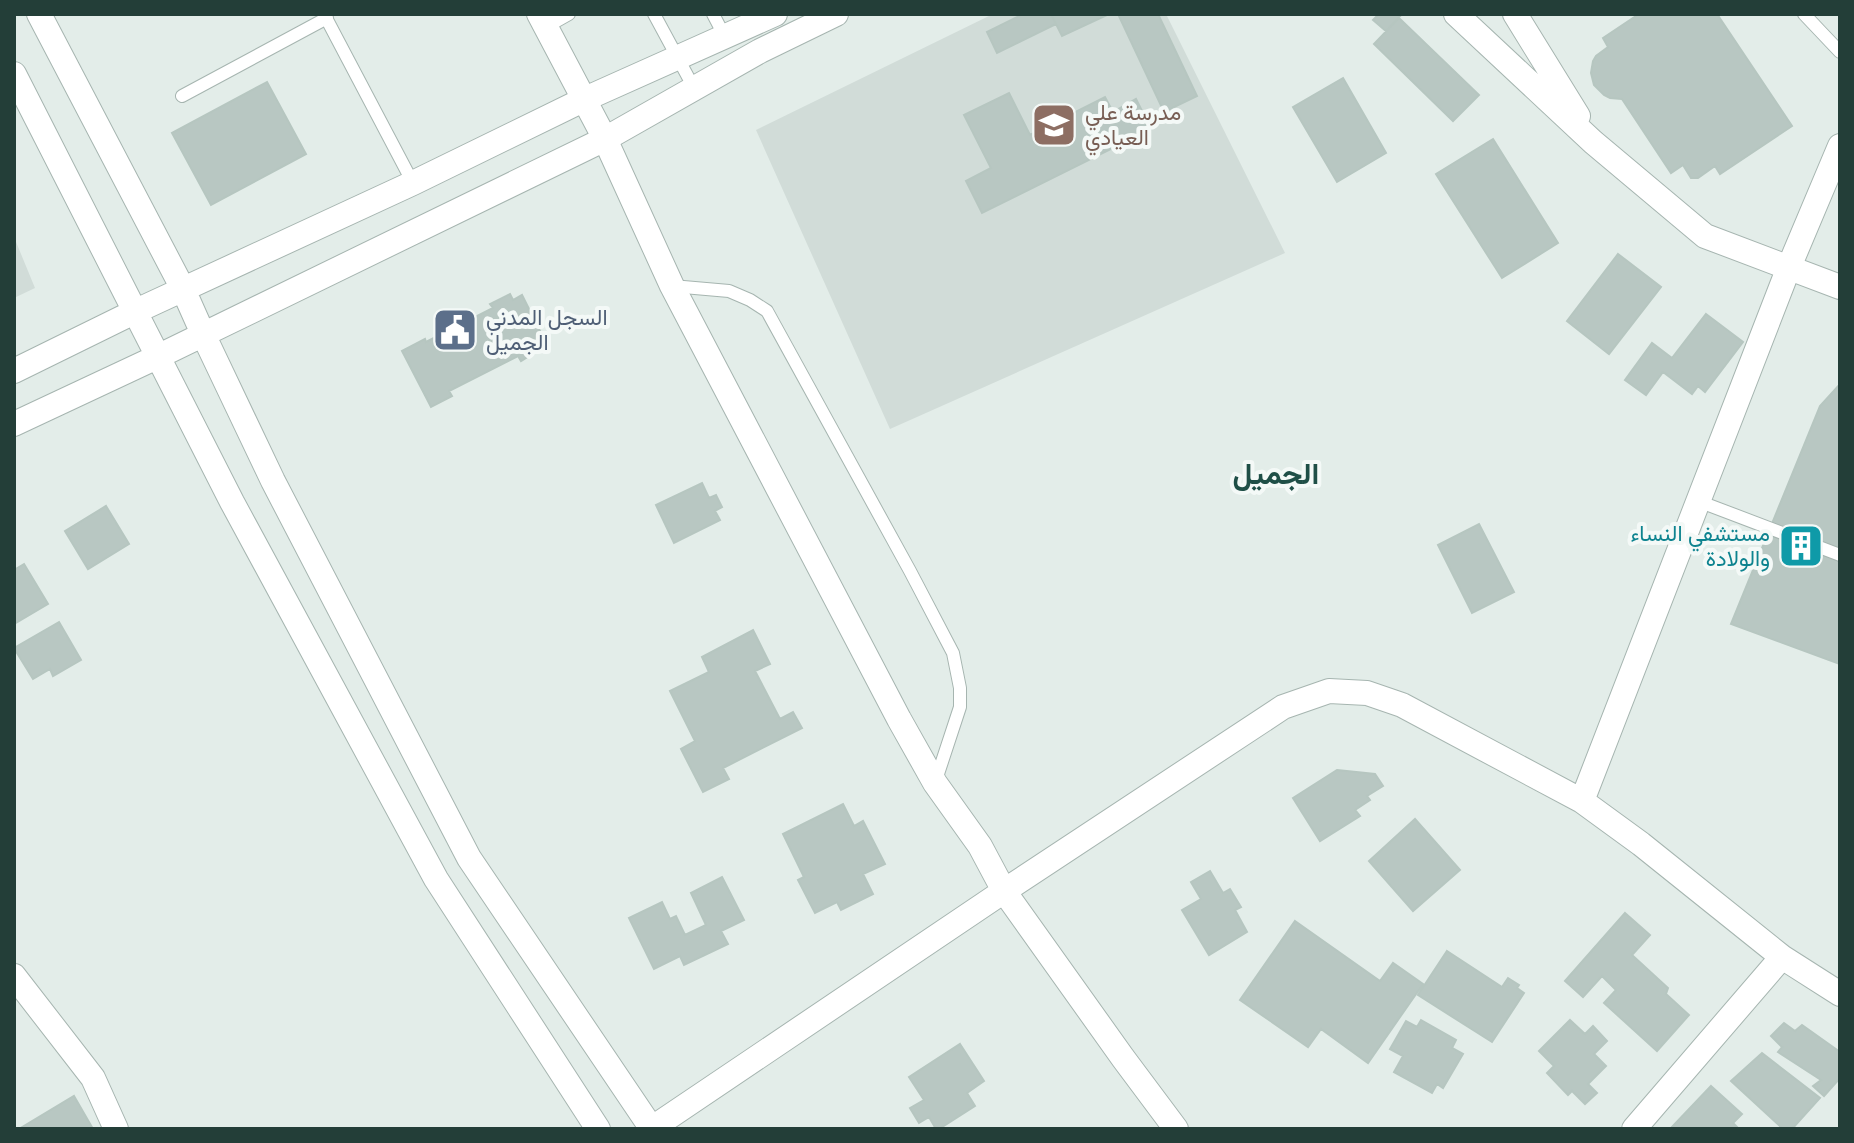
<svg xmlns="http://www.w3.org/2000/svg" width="1854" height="1143" font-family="Roboto,Vazirmatn,sans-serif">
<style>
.built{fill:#d1dcd8}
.building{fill:#b8c7c2;stroke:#b6c6c0;stroke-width:2}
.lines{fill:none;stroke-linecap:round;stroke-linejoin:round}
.service-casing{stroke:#a6b5b0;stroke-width:14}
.minor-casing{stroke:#a6b5b0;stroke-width:26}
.tertiary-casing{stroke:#a6b5b0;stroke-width:26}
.service{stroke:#fff;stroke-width:12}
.minor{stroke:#fff;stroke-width:24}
.tertiary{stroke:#fff;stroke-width:24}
.labels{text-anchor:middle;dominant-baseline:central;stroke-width:8;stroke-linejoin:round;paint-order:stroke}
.education-label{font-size:22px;fill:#785e54;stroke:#f4f9f7;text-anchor:start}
.service-label{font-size:22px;fill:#4e5e75;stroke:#f4f9f7;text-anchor:start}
.culture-label{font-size:22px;fill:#0d838f;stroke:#f4f9f7;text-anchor:end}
.district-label{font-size:30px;font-weight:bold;fill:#1f4f47;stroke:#f4f9f7}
</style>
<rect width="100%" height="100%" fill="#e3ede9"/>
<path class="built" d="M993 14H1166L1285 253 890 429 756 130Z
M14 237 35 288 14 298Z"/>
<path class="building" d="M1023 14H1051L1056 24 997 53 987 32Z
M1051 14H1109L1062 36Z
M1118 14H1158L1197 96 1164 112Z
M1379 14H1400L1401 15 1386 31 1373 20Z
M1639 14H1717L1792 126 1720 174 1715 166 1698 178H1691L1683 165 1671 173 1622 99 1610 98 1604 95 1594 85 1591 73 1593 61 1596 56 1608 47 1603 38Z
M1399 18 1479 95 1453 121 1374 44Z
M1343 78 1386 153 1337 182 1293 107Z
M267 82 306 154 211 205 172 133Z
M1009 93 1030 135 1105 97 1113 112 1136 99 1151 129 982 213 966 181 991 168 964 115Z
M1493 139 1558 243 1502 278 1436 174Z
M1618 254 1661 287 1609 354 1567 321Z
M510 294 513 300 522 295 541 333 542 342 537 351 521 361 518 356 449 391 452 396 431 407 402 351 425 339 426 342 493 308 490 304Z
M1706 314 1743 342 1705 392 1698 386 1692 394 1663 372 1646 395 1625 380 1652 343 1672 358Z
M1840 384V664L1731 624 1820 406Z
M702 483 709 498 716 495 722 507 715 511 720 520 674 543 656 505Z
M106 506 129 544 88 569 65 531Z
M1479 524 1514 592 1472 613 1438 545Z
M24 564 48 604 14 624V570Z
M59 622 81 660 53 676 50 669 33 679 14 648Z
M753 630 770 664 755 671 780 719 793 712 802 728 723 768 729 779 703 792 681 749 695 741 670 691 709 672 702 657Z
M1337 770 1375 774 1383 786 1367 796 1370 800 1355 810 1360 816 1320 841 1293 798Z
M843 804 854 826 863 821 885 864 863 874 873 894 841 910 837 902 815 913 798 880 804 877 783 834Z
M1415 819 1460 870 1413 911 1369 861Z
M1210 871 1223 893 1230 889 1241 907 1235 910 1247 932 1209 955 1182 910 1201 899 1191 882Z
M722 877 744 920 721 931 728 944 684 965 680 956 654 969 629 918 662 902 670 919 676 916 685 935 706 925 691 893Z
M1625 913 1650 935 1632 955 1668 988 1666 994 1689 1015 1657 1051 1604 1003 1616 990 1602 976 1583 997 1565 981Z
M1295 921 1380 981 1393 963 1423 984 1368 1063 1321 1029 1308 1047 1240 1000Z
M1447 951 1502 987 1508 978 1519 985 1517 988 1524 993 1492 1042 1418 995Z
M1421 1020 1456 1040 1452 1048 1463 1054 1443 1088 1437 1084 1432 1093 1394 1072 1403 1056 1390 1049 1406 1021 1417 1027Z
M1570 1020 1585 1034 1593 1026 1607 1041 1594 1054 1606 1066 1588 1084 1597 1093 1585 1104 1572 1091 1568 1095 1547 1073 1554 1066 1539 1051Z
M1784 1023 1795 1031 1802 1025 1840 1052V1078L1824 1096 1813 1086 1821 1080 1778 1052 1782 1047 1771 1036Z
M960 1044 984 1081 967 1093 975 1106 939 1129H936L929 1117 919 1123 910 1108 924 1100 909 1077Z
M1762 1053 1820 1098 1792 1129H1783L1731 1081Z
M1711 1086 1742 1114 1733 1123 1739 1129H1670Z
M74 1096 93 1129H19Z"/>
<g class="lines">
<g class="service-casing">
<path id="service" d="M324 14 413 183
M654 14 694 88
M713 14 725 37
M1804 14 1840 52
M546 27 569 14
M182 96 327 18
M672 286 729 291 750 300 767 311 910 571 953 653 960 688V707L935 783
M1698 501 1840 555"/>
</g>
<g class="minor-casing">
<path id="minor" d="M539 14 605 139 672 286 899 719 935 783 980 846 1004 891 1123 1058 1176 1129
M1582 801 1789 267 1840 146
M14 976 93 1078 116 1129
M651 1129 1004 891 1283 707 1329 691 1367 693 1402 705 1582 801 1641 844 1782 957 1840 994
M1634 1129 1782 957"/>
</g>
<g class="tertiary-casing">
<path id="tertiary" d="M39 14 183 289 203 334 273 481 469 858 652 1129
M1456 14 1593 142 1705 236 1840 287
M1515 14 1578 116
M14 74 232 502 436 879 598 1129
M14 371 134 312 413 183 585 99 775 14
M14 424 157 357 605 139 760 51 836 14"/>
</g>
<use href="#service" class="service"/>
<use href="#minor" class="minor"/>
<use href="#tertiary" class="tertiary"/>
</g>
<defs>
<g id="school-square" transform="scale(2.3)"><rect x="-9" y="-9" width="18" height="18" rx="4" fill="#8d6e63" stroke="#f4f9f7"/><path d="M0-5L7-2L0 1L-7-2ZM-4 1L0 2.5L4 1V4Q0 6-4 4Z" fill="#fff"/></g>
<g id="civic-square" transform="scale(2.3)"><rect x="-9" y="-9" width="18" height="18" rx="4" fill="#5c6f8a" stroke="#f4f9f7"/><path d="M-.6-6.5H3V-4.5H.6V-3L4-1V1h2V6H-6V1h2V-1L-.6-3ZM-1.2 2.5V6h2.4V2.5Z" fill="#fff"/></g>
<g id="building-square" transform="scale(2.3)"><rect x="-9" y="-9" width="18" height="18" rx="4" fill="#0f9aa8" stroke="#f4f9f7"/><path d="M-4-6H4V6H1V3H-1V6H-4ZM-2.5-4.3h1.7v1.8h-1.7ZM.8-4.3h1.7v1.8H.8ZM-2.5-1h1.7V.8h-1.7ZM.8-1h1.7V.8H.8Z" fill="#fff"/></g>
</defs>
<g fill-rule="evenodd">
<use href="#school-square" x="1054" y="125"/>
<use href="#civic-square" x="455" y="330"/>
<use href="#building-square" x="1801" y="546"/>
</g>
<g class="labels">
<g class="education-label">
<text x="1085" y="112">مدرسة علي<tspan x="1085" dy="25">العيادي</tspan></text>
</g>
<g class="service-label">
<text x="486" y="317">السجل المدني<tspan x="486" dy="25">الجميل</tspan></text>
</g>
<g class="culture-label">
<text x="1770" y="533">مستشفي النساء<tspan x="1770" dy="25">والولادة</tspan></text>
</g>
<g class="district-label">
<text x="1276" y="473">الجميل</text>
</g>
</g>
<rect width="1854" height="1143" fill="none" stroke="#233e38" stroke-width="32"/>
</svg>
